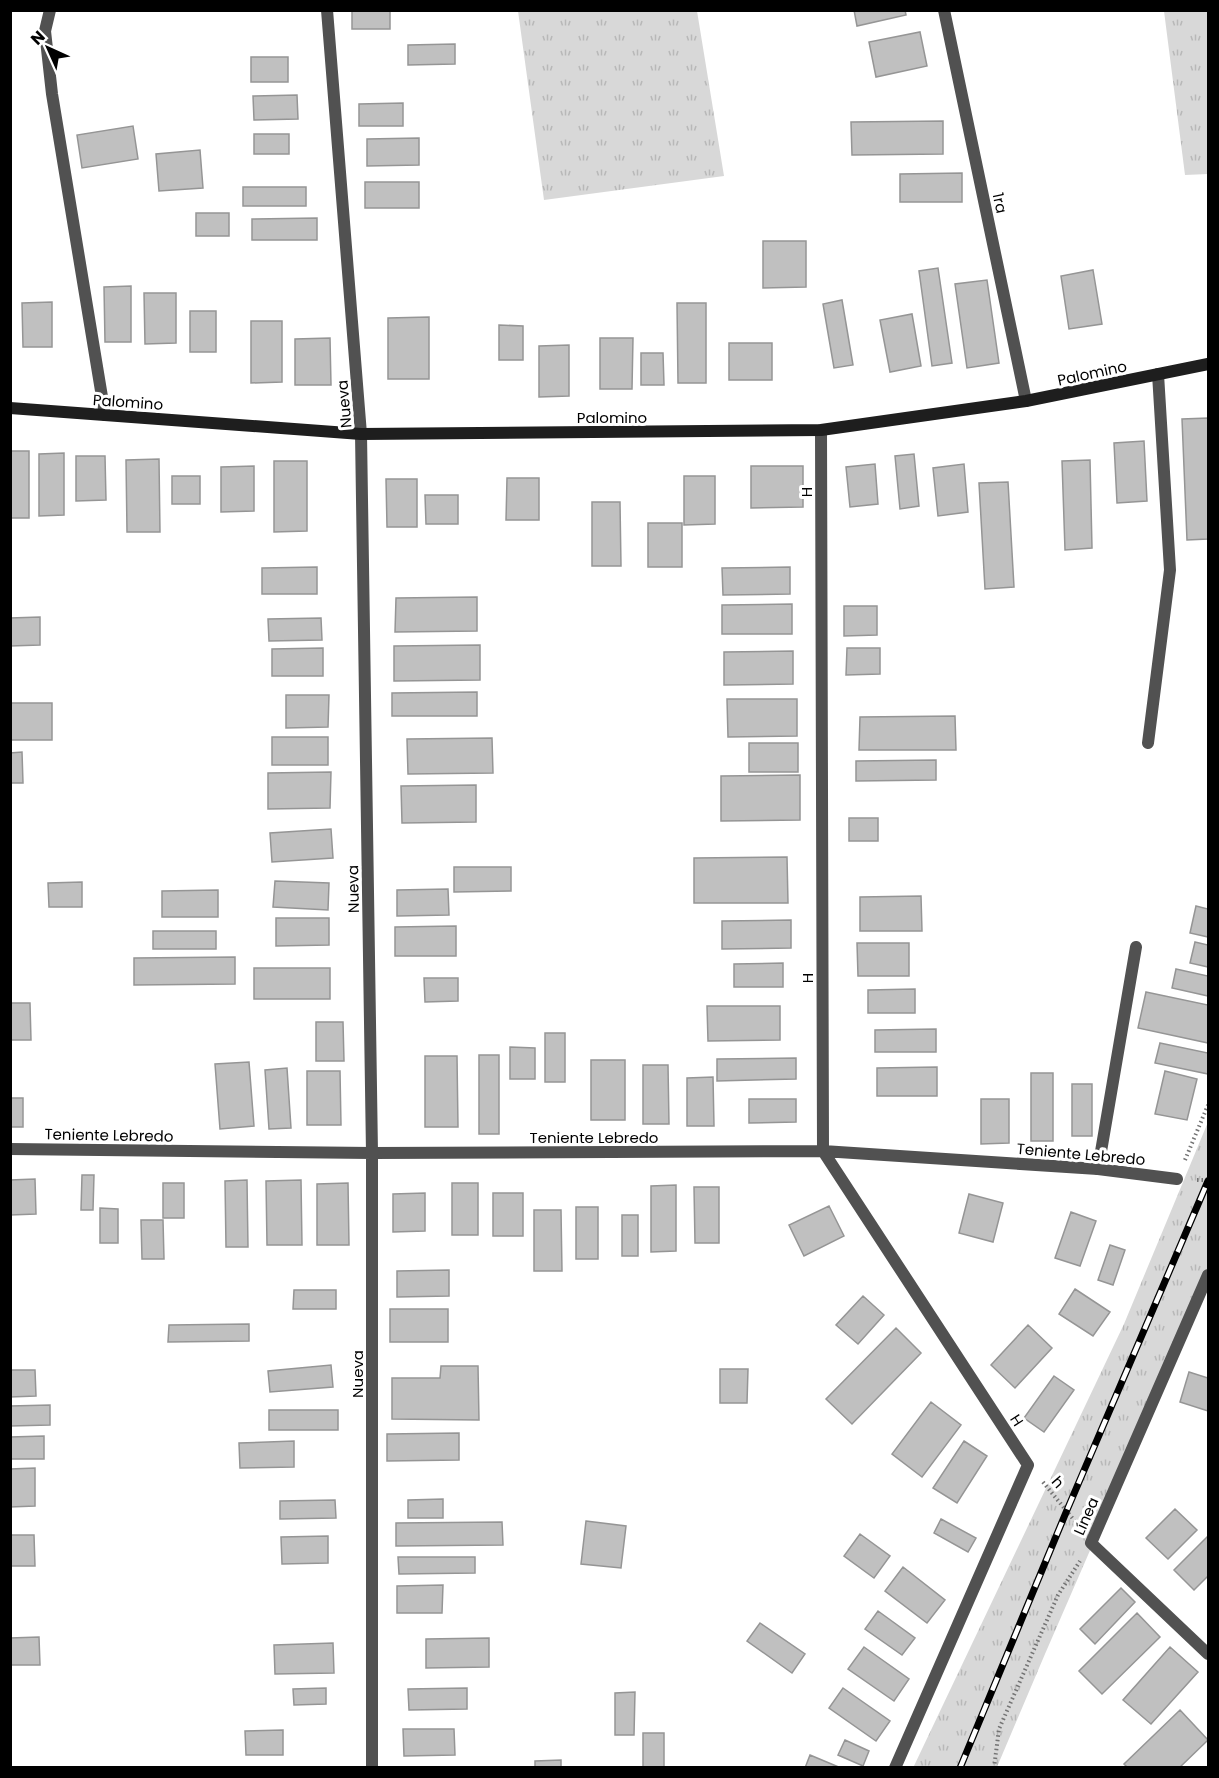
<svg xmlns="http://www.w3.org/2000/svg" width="1219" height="1778" font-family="Poppins,sans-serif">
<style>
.grass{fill:url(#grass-tufts)}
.building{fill:#c0c0c0;stroke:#959595;stroke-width:1.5}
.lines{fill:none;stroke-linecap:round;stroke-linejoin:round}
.path{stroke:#737373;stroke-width:4;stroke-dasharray:1.5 3;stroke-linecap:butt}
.lane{stroke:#515151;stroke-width:12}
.street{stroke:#515151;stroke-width:12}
.secondary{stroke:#1e1e1e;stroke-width:12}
.rail-casing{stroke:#000;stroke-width:7}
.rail{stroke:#fff;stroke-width:4.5;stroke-dasharray:14;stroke-linecap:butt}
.labels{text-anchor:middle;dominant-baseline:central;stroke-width:6;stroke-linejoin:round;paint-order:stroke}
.street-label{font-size:15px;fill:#000;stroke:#fff}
</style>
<defs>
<pattern id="grass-tufts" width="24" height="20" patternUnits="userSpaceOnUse" patternTransform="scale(1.5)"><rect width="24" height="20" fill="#d8d8d8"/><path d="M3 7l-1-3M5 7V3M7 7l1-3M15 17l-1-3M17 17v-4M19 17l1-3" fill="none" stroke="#b8b8b8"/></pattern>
</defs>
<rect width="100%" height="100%" fill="#fff"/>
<path class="grass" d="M518 11H697L724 176 544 200Z
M1164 11H1208V174L1185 175Z
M1208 1122V1279L1045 1654 997 1767 913 1768 1124 1324Z"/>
<path class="building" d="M352 10H390V29H352Z
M854 10H905L906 15 857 26Z
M920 32 927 66 876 77 869 42Z
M455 44V64L408 65V45Z
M251 57H288V82H251Z
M297 95 298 119 254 120 253 96Z
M403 103V126H359V104Z
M943 121V154L852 155 851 122Z
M133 126 138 159 82 168 77 135Z
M254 134H289V154H254Z
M419 138V165L367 166V139Z
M200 150 203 188 159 191 156 154Z
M962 173V202H900V174Z
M365 182H419V208H365Z
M243 187H306V206H243Z
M196 213H229V236H196Z
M317 218V240H252V219Z
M763 241H806V287L763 288Z
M938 268 952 363 932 366 919 271Z
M1093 270 1102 324 1069 329 1061 276Z
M987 280 999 363 967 368 955 284Z
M131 286V342H105L104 287Z
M144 293H176V343L145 344Z
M842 300 853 365 834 368 823 304Z
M52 302V347H23L22 303Z
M677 303H706V383H678Z
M190 311H216V352H190Z
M912 314 921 366 890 372 880 320Z
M429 317V379H388V318Z
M251 321H282V382L251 383Z
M499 325 523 326V360H499Z
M330 338 331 385H295V339Z
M600 338H633L632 389H600Z
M729 343H772V380H729Z
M569 345V396L539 397V346Z
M641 353H663L664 385H641Z
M1208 418V539L1187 540 1182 419Z
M1144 441 1147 501 1117 503 1114 443Z
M10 451H29V518H10Z
M64 453V515L39 516V454Z
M914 454 919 506 900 509 895 456Z
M76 456H105L106 500 76 501Z
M159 459 160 532H127L126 460Z
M1090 460 1092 548 1065 550 1062 461Z
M274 461H307V531L274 532Z
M875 464 878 504 850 507 846 467Z
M964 464 968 512 938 516 933 468Z
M254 466V511L221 512V467Z
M751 466H803V507L751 508Z
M172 476H200V504H172Z
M684 476H715V524L684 525Z
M507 478H539V520H506Z
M386 479H417V527H387Z
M1008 482 1014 587 985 589 979 483Z
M425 495H458V524H426Z
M592 502H620L621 566H592Z
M648 523H682V567H648Z
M317 567V594H262V568Z
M790 567V594L723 595 722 568Z
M477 597V631L395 632 396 598Z
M792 604V634H722V605Z
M844 606H877V635L844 636Z
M40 617V645L10 646V618Z
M321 618 322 640 269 641 268 619Z
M480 645V680L394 681V646Z
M323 648V676H272V649Z
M847 648H880V674L846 675Z
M793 651V684L724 685V652Z
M477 692V716H392V693Z
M286 695H329L328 727 286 728Z
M727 699H797V736L728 737Z
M10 703H52V740H10Z
M955 716 956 750H859L860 717Z
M272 737H328V765H272Z
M492 738 493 773 408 774 407 739Z
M749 743H798V772H749Z
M22 752 23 783H10V753Z
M936 760V780L856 781V761Z
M331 772 330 808 268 809V773Z
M800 775V820L721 821V776Z
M476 785V822L402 823 401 786Z
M849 818H878V841H849Z
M331 829 333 858 272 862 270 833Z
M787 857 788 903H694V858Z
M454 867H511V891L454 892Z
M275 881 329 883 328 910 273 907Z
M82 882V907H49L48 883Z
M448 889 449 915 397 916V890Z
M218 890V917H162V891Z
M921 896 922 931H860V897Z
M1196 906 1208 909V937L1190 933Z
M276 918H329V945L276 946Z
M791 920V948L722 949V921Z
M456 926V956H395V927Z
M153 931H216V949H153Z
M1195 942 1208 945V967L1190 963Z
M857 943H909V976H858Z
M235 957V984L134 985V958Z
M783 963V987H734V964Z
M254 968H330V999H254Z
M1176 969 1208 976V996L1172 988Z
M424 978H458V1001L425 1002Z
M915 989V1013H868V990Z
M1146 992 1208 1005V1043L1138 1028Z
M10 1003H30L31 1040H10Z
M707 1006H780V1040L708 1041Z
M316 1022H343L344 1061H316Z
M936 1029V1052H875V1030Z
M545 1033H565V1082H545Z
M1160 1043 1208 1053V1074L1155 1063Z
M510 1047 535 1048V1079H510Z
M479 1055H499V1134H479Z
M425 1056H457L458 1127H425Z
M796 1058V1079L717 1081V1059Z
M591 1060H625V1120H591Z
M249 1062 254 1126 220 1129 215 1064Z
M643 1065H668L669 1124H643Z
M937 1067V1096H877V1068Z
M287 1068 291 1128 269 1129 265 1070Z
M307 1071H340L341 1125H307Z
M1165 1071 1197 1079 1187 1120 1155 1114Z
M1031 1073H1053V1141H1031Z
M713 1077 714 1126H687V1078Z
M1072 1084H1092V1136H1072Z
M10 1098H23V1127H10Z
M749 1099H796V1122L749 1123Z
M981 1099H1009V1143L981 1144Z
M82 1175H94L93 1210H81Z
M35 1179 36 1214 10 1215V1180Z
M247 1180 248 1247H226L225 1181Z
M301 1180 302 1245H267L266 1181Z
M163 1183H184V1218H163Z
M348 1183 349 1245H317V1184Z
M452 1183H478V1235H452Z
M676 1185V1251L651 1252V1186Z
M694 1187H719V1243H695Z
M425 1193V1231L393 1232V1194Z
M493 1193H523V1236H493Z
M969 1194 1003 1203 993 1242 959 1233Z
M829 1206 844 1236 804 1256 789 1225Z
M576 1207H598V1259H576Z
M100 1208 118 1209V1243H100Z
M534 1210H561L562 1271H534Z
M1071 1212 1096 1221 1080 1266 1055 1258Z
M622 1215H638V1256H622Z
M141 1220H163L164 1259H142Z
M1110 1245 1125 1250 1113 1285 1098 1280Z
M449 1270V1296L397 1297V1271Z
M1075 1289 1110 1312 1093 1336 1059 1314Z
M294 1290H336V1309H293Z
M863 1296 884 1315 858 1344 836 1325Z
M390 1309H448V1342H390Z
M249 1324V1341L168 1342 169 1325Z
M1028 1325 1052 1348 1015 1388 991 1365Z
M896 1328 921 1353 852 1424 826 1399Z
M331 1365 333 1387 270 1392 268 1371Z
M441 1366H478L479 1420 392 1419V1378H440Z
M720 1369H748L747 1403H720Z
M10 1370H35L36 1396 10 1397Z
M1189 1372 1208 1378V1411L1180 1402Z
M1054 1376 1074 1390 1044 1432 1024 1418Z
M931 1402 961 1425 922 1477 892 1454Z
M50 1405V1425L10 1426V1406Z
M269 1410H338V1430H269Z
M459 1433V1460L387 1461V1434Z
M44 1436V1459H10V1437Z
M294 1441V1467L240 1468 239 1443Z
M964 1441 987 1456 957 1503 933 1488Z
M35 1468V1506L10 1507V1469Z
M443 1499V1518H408V1500Z
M335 1500 336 1518 280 1519V1501Z
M1175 1509 1197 1530 1168 1559 1146 1538Z
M941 1519 976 1538 968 1552 934 1533Z
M586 1521 626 1526 621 1568 581 1564Z
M502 1522 503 1545 396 1546V1523Z
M860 1534 890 1556 874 1578 844 1556Z
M10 1535H34L35 1566H10Z
M328 1536V1563L282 1564 281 1537Z
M1208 1536V1576L1194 1590 1174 1570Z
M398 1557H475V1573L399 1574Z
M903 1567 945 1600 927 1623 885 1591Z
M443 1585 442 1613H397V1586Z
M1121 1588 1135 1602 1095 1644 1080 1629Z
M878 1611 915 1638 902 1655 865 1629Z
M1137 1613 1160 1637 1102 1694 1079 1671Z
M760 1623 805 1654 792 1673 747 1641Z
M39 1637 40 1665H10V1638Z
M489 1638V1667L426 1668V1639Z
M333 1643 334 1673 275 1674 274 1645Z
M864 1647 909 1679 894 1701 848 1669Z
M1170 1647 1198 1672 1151 1724 1123 1700Z
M326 1688V1704L294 1705 293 1689Z
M467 1688V1709L409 1710 408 1689Z
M843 1688 890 1721 876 1741 829 1708Z
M635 1692 634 1735H615V1693Z
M1180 1710 1208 1740 1179 1768H1128L1124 1764Z
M403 1729H454L455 1755 404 1756Z
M283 1730V1755H246L245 1731Z
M643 1733H664V1768H643Z
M845 1740 869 1751 863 1766 838 1755Z
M810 1755 841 1768H805Z
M561 1760V1768H535V1761Z"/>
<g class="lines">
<path class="path" d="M1185 1160 1208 1105
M1197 1180H1208
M1043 1482 1078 1525
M994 1768 999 1729 1058 1595 1080 1561"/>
<path class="lane" d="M50 10 45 31 52 94 105 415
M1148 743 1170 570 1158 374
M1098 1169 1136 947"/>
<path class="street" d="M327 10 361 434 372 1153V1768
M944 10 1026 401
M821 430 823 1151 1028 1465 895 1768
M10 1149 372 1153 823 1151 1098 1169 1177 1179
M1208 1275 1091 1543 1208 1654"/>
<path class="secondary" d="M10 408 361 434 821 430 1026 401 1208 364"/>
<g class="rail-casing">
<path id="rail" d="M960 1768 1067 1510 1208 1181"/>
</g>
<use href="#rail" class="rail"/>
</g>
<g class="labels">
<g class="street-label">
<text transform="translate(1000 203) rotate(78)">1ra</text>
<text transform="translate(1092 373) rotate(-12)">Palomino</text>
<text transform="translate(128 402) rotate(4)">Palomino</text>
<text transform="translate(344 404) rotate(-95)">Nueva</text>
<text x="612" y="417">Palomino</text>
<text transform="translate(806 492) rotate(-90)">H</text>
<text transform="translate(353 889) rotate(-91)">Nueva</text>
<text transform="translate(807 978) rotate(-90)">H</text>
<text transform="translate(109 1135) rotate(1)">Teniente Lebredo</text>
<text x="594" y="1137">Teniente Lebredo</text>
<text transform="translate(1081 1154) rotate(5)">Teniente Lebredo</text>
<text transform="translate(357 1374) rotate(-90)">Nueva</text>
<text transform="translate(1017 1420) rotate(57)">H</text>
<text transform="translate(1058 1482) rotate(49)">h</text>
<text transform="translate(1086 1516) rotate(-66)">Línea</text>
</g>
</g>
<rect width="1219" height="1778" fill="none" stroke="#000000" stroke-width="24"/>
<g transform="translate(48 48) rotate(315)" stroke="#ffffff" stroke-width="4.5" paint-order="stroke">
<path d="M0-4.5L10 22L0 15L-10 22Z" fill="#000000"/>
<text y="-9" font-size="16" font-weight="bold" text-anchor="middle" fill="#000000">N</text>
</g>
</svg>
